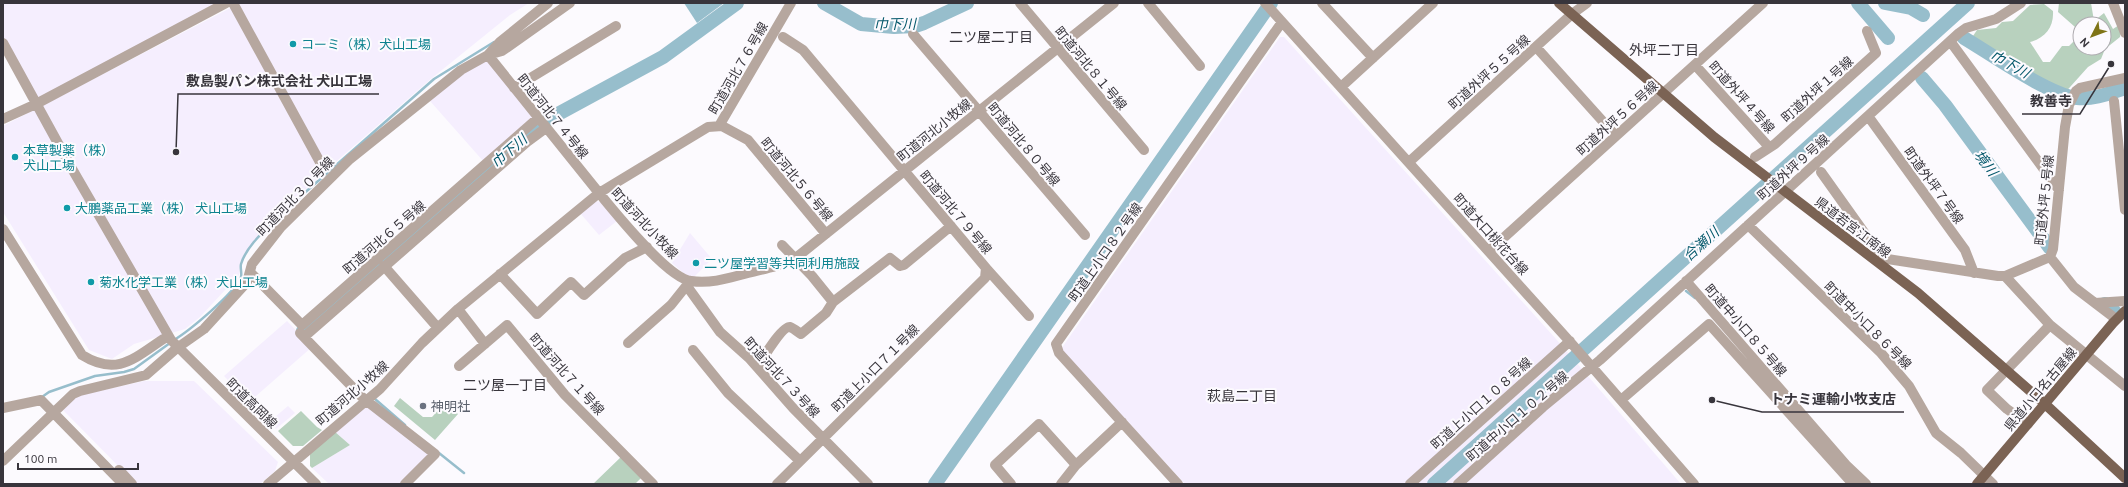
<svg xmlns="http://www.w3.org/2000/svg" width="2128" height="487" font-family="Ubuntu,'Noto Sans JP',sans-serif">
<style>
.built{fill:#f5eefe}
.green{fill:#b8d1be;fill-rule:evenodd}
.water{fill:#97becc}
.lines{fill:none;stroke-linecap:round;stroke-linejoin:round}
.stream{stroke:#97becc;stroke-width:2.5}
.river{stroke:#97becc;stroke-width:14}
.minor{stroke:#b6a79f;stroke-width:10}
.major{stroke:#7b6354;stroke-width:10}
.culture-dot{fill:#0f9aa8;stroke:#fcfafe;stroke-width:1.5}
.worship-dot{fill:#6b7280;stroke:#fcfafe;stroke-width:1.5}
.labels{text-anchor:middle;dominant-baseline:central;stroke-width:4;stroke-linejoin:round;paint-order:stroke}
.culture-label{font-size:13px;fill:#0d838f;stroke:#fcfafe;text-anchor:start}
.street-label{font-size:13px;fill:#38353c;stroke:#fcfafe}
.worship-label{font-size:13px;fill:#5b616d;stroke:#fcfafe;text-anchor:start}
.water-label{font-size:14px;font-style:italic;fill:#04586b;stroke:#fcfafe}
.neighbourhood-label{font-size:14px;fill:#38353c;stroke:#fcfafe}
.leader{fill:none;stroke:#38353c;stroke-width:1.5}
.callout-dot{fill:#38353c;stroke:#fcfafe;stroke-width:1.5}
.callout-label{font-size:14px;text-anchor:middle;font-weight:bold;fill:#38353c;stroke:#fcfafe;stroke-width:4;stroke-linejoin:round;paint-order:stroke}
</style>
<rect width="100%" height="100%" fill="#fcfafe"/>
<path class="built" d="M3 3H226L36 104 3 43Z
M240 3H529L510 15 432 78 331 166 279 214 259 235 240 262 239 275 200 317 185 329 134 344 112 359 89 350 3 212V126Z
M1280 37H1284L1556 339 1681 484H1185L1061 349Z
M487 59 534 117 484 162 430 101 462 73Z
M595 201 602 202 617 221 599 235 580 213Z
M690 233 712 259 693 278 688 277 672 263Z
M287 321 312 347 249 402 224 376Z
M144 381H194L278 462 275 471 260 484H136L63 410 77 396Z
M370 402 431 453 401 484H329L312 468 350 445 334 431Z
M288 406 295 413 276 429 269 422Z"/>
<path class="green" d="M2059 3H2091L2094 21 2104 13 2113 29 2119 25 2121 30 2120 37 2105 49 2101 59 2088 67 2062 96C2033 89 1998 65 1973 48V36L1977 30 1996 28 2002 22 2013 21 2030 5 2044 4 2053 11C2054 27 2045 38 2030 42L2043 62H2050L2062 46H2069L2079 36 2075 27 2058 12ZM2080 24H2104V48H2080Z
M400 398 423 417H432L445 403 458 414 435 440 394 406Z
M301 411 317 427 322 430 303 446H293L278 431Z
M334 431 350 445 312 468 310 466V451Z
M622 456 642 477 635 484H593Z"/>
<path class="water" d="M684 3H724L697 23Z"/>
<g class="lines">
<path class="stream" d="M1686 291 1695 298
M174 340C189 331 235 293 241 277 242 273 240 268 241 264 247 244 270 226 284 211L434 79 494 42
M42 397 49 392 95 376 124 372 134 369 170 343
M375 399 405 425
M437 455 439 453 464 473"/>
<path class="river" d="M824 3 861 24 894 27 915 26 924 23 967 3
M1858 3 1888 38
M1885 3 1911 8 1923 15
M1964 38C1991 54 2049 95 2077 98 2094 100 2110 93 2125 88
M1922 78 1945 105 2050 248
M2105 304 2114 311
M303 331 545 121 663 57 737 3
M935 484 1271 3
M1434 484 1968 3"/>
<path class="minor" d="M233 3 321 164
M548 3 500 42 488 55 599 193 708 127 722 126 748 140 826 234
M1020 3 1144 150
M1148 3 1200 66
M1265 3 1572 344 1694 484
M1322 3 1373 58
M2113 3 2125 33
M913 34 1085 235
M783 37 803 50 986 268 1029 316
M1950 41 2059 190
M3 43 71 167 171 340 316 484
M1536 47 1616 136
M1695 65 1769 147
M1341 87 1433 3
M514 88 616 26
M2114 101 2125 210
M1868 116 1965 250 1974 273
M3 119 36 104 226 3
M719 126 791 3
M1755 157 1775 144 1876 53 1867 31
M1409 162 1572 14 1587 3
M1821 172 1883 259
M1748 225 1881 353 1909 386 1936 433 1961 453 1993 484
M3 229 82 355C119 378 136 356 168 336
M782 245 812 276 833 302
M1489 251 1763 3
M2050 257 2074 287 2116 319
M1877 261 1881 258 1998 276H2005L2050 257 2053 249 2065 127 2069 105 2076 91 2080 88 2125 78
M384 266 438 328
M250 272 302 325 538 118
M500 274 537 314 571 282 584 295 625 258 647 247
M2005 276 2050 325 2125 386
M687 280 689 289 720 332 749 358 793 408 868 484
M1686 281 1847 466 1866 484
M2095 303 2125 301
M458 309 485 344
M300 333 363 398 435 454 405 484
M304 337 527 142 546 128
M628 343 671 305 687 285
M693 350 728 393 800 461
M459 366 507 325 565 395 653 484
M757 367C762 360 782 326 790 327 793 328 798 332 801 334L826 313 833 302 890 258 900 266 904 265 951 226
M1621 400 1709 324 1853 484
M3 408 41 400 123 484
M2028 424 2007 409 1987 390 2050 325
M3 461 73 394 80 391 146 375 177 348 204 329 247 282 252 264 281 227 350 159 461 70 488 55 502 51 570 3
M119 470 132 484
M268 484 380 389 422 343 458 309 599 193C615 212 667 278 691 281 711 284 729 278 748 273 765 269 781 266 797 257L1114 3
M777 484 985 278 986 268
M1011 484 995 465 1039 424 1076 465
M1061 484 1076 465 1122 422
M1178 484 1059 353 1056 344 1282 22
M1410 484 1570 341
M1458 484 1543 407 1600 360 1959 33 1966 28 1996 19 2021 3"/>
<path class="major" d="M1559 3 1714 137 1918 293 2045 404 2125 478
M1977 484 2113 323 2125 311"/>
</g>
<g class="culture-dot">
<circle cx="293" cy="44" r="4"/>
<circle cx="15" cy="157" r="4"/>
<circle cx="67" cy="208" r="4"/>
<circle cx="696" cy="263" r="4"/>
<circle cx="91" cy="282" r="4"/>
</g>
<circle class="worship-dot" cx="423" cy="406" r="4"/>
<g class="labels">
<g class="culture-label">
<text x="301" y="44">コーミ（株）犬山工場</text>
<text x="23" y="150">本草製薬（株）<tspan x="23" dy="15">犬山工場</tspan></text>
<text x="75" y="208">大鵬薬品工業（株） 犬山工場</text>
<text x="704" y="263">二ツ屋学習等共同利用施設</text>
<text x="99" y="282">菊水化学工業（株）犬山工場</text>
</g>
<g class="street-label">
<text transform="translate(738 68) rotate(-60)">町道河北７６号線</text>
<text transform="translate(1091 68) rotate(50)">町道河北８１号線</text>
<text transform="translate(1489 72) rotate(-42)">町道外坪５５号線</text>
<text transform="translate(1817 89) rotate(-42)">町道外坪１号線</text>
<text transform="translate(1742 97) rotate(48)">町道外坪４号線</text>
<text transform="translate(553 116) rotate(51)">町道河北７４号線</text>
<text transform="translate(1617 118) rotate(-42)">町道外坪５６号線</text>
<text transform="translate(934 130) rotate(-39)">町道河北小牧線</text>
<text transform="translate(1024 144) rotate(50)">町道河北８０号線</text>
<text transform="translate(1793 167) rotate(-42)">町道外坪９号線</text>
<text transform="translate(797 179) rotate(50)">町道河北５６号線</text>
<text transform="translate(1934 185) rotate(54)">町道外坪７号線</text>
<text transform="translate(295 196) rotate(-46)">町道河北３０号線</text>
<text transform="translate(2044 200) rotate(-84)">町道外坪５号線</text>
<text transform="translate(956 212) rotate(50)">町道河北７９号線</text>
<text transform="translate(645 223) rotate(47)">町道河北小牧線</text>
<text transform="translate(1853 227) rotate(37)">県道若宮江南線</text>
<text transform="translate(1491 234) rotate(48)">町道大口桃花台線</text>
<text transform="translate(384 237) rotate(-41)">町道河北６５号線</text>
<text transform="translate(1105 252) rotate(-55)">町道上小口８２号線</text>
<text transform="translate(1868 325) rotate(45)">町道中小口８６号線</text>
<text transform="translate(1746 330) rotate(49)">町道中小口８５号線</text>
<text transform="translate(875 368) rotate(-45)">町道上小口７１号線</text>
<text transform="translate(567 374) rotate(48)">町道河北７１号線</text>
<text transform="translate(782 377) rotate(47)">町道河北７３号線</text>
<text transform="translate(2040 389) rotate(-50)">県道小口名古屋線</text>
<text transform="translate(352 393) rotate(-41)">町道河北小牧線</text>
<text transform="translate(252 403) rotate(44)">町道高岡線</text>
<text transform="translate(1481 403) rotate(-42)">町道上小口１０８号線</text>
<text transform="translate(1517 416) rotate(-41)">町道中小口１０２号線</text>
</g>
<g class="worship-label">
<text x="431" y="406">神明社</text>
</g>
<g class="water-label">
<text transform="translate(895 24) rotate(-1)">巾下川</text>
<text transform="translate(2010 64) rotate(29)">巾下川</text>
<text transform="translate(509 151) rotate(-41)">巾下川</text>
<text transform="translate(1986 163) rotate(53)">境川</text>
<text transform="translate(1701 244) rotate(-42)">合瀬川</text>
</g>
<g class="neighbourhood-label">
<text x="991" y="37">二ツ屋二丁目</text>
<text x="1664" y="50">外坪二丁目</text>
<text x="505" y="385">二ツ屋一丁目</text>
<text x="1242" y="396">萩島二丁目</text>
</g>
</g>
<path class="leader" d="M176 152L178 94H379M2111 64L2080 114H2022M1712 400L1762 412H1904"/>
<g class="callout-dot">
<circle cx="176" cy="152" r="4"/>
<circle cx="2111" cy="64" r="4"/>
<circle cx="1712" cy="400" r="4"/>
</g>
<g class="callout-label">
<text x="279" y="86">敷島製パン株式会社 犬山工場</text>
<text x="2051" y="106">教善寺</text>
<text x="1833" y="404">トナミ運輸小牧支店</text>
</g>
<rect width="2128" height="487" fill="none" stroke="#38353c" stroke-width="8"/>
<g transform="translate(2092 36) rotate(228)"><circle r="19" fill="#fcfafe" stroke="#aeabb0"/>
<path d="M0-3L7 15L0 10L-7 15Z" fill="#7f7417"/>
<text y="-6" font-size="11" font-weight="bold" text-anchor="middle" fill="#38353c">N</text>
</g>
<path d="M18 463v6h120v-6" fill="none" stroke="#38353c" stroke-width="2"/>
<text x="24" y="463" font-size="12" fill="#38353c" stroke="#fcfafe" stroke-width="3" paint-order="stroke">100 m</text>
</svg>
